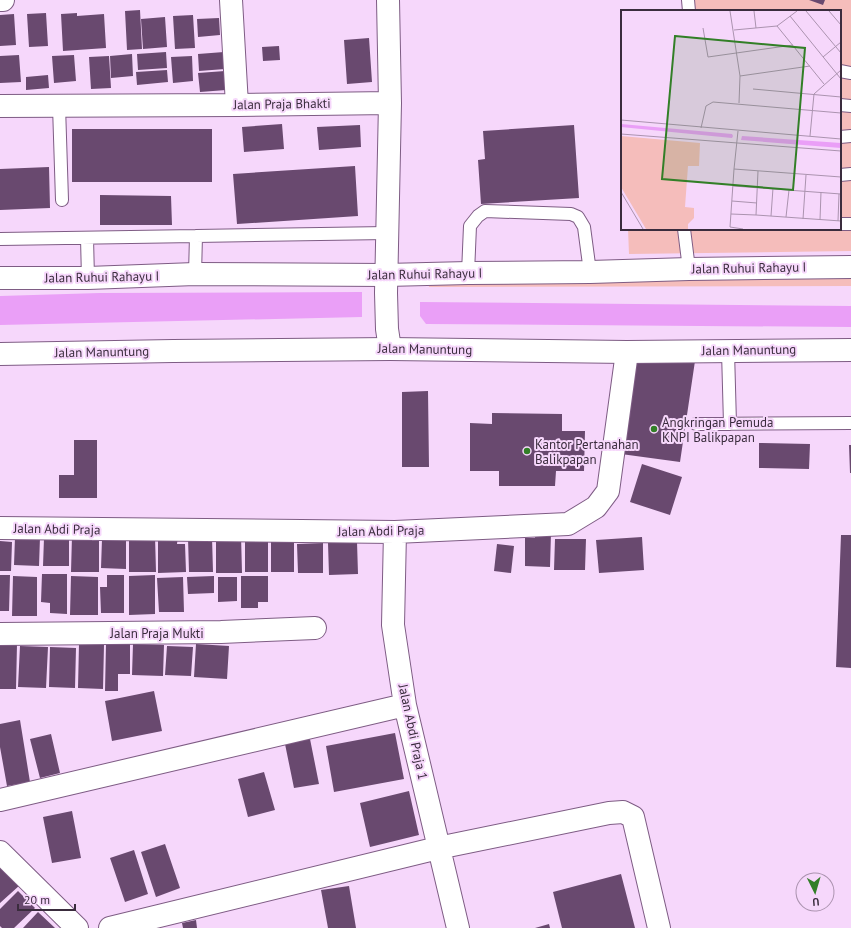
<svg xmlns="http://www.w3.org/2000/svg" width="851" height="928" font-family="'PT Sans',sans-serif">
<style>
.green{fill:#f5bdbb}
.water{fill:#ea9ff7}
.building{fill:#69496f}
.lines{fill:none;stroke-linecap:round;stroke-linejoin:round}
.service-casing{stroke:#7e5c84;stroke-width:14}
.minor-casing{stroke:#7e5c84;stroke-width:24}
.tertiary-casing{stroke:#7e5c84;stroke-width:24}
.service{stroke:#fff;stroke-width:12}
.minor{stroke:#fff;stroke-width:22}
.tertiary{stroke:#fff;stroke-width:22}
.poi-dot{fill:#327f27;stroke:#f6d7fb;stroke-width:1.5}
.labels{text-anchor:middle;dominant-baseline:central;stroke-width:4;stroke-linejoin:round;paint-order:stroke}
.street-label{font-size:13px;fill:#3a2c3d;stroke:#f6d7fb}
.poi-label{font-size:13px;fill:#3a2c3d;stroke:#f6d7fb;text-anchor:start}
.inset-road{fill:none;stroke:#ab93af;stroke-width:1}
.view{fill:#327f27;fill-opacity:0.15;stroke:#327f27;stroke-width:2}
.inset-edge{fill:none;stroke:#3a2c3d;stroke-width:2}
</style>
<rect width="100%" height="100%" fill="#f6d7fb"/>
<path class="green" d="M691 0H851V251L629 254 628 229H840V11H692Z
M851 272V286L429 287 427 274Z"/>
<path class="water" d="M362 292V317L0 325V296L100 293Z
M420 302 851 306V327L426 324 420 316Z"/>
<path class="building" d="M809 0H825L823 5Z
M140 10 142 49 127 50 125 11Z
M46 13 48 46 29 47 27 14Z
M77 13V16L104 14 106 48 63 51 61 14Z
M14 14 16 45 0 46V15Z
M193 15 195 48 175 49 173 16Z
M165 17 167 47 143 49 141 19Z
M219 18 220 35 198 37 197 19Z
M369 38 372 82 347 84 344 40Z
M279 46 280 60 263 61 262 47Z
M166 52 167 68 138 70 137 54Z
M224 52 225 69 199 71 198 54Z
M132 54 133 76 111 78 110 56Z
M19 55 21 82 0 83V56Z
M74 55 76 81 54 83 52 56Z
M109 56 111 88 91 89 89 57Z
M192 56 193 81 173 83 171 57Z
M167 70 168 82 137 85 136 72Z
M225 71 226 90 200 92 198 73Z
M48 75 49 88 26 90V77Z
M282 124 284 149 244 152 242 127Z
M360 125 361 147 319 150 317 127Z
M574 125 579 198 481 204 478 160 485 159 483 131Z
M72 129H212V182H72Z
M355 166 358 216 237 224 233 174Z
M49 167 50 208 0 210V169Z
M100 195 171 196 172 225H100Z
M632 361H695L680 462 621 454Z
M428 391 429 467H402V392Z
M492 413 562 414V431H585L584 471H556L555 486H499V471H470V423L492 424Z
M74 440H97V498H59V475H74Z
M759 443 810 444 809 469 759 468Z
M849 445H851V473H850Z
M642 464 682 477 670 515 630 502Z
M535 533H551L550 567 525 566V538H535Z
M158 535H178L177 544H185L186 572 158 573Z
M216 535H241L242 573H216Z
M245 535 268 541V572H245Z
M271 535 294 536V572H271Z
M841 535H851V668L836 667Z
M72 536H92V541H99V572H71Z
M155 536 156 572H129V537Z
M15 537H40L39 566 14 565Z
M212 537 213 572H189L188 538Z
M642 537 644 570 599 573 596 540Z
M44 538 69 539V566H43Z
M102 539 126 540V569L101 568Z
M555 539H586L585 570H554Z
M0 541 12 542 11 571H0Z
M357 542 358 574 329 575 328 543Z
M323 543V573H298L297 544Z
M497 544 514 546 511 573 494 571Z
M42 574H67V614L50 613V603L41 602Z
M0 575H10L9 611H0Z
M107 575H124V613H101L100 587H107Z
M155 575V614L129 615V576Z
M13 576 37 577V616H12Z
M71 576 98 577V615H70Z
M214 576V593L188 594 187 577Z
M241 576H268V602H258V608H241Z
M183 577 184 612H159L157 578Z
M218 577H237V601L218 602Z
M0 644H17L16 689H0Z
M79 644 104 645 103 689 78 688Z
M106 644H130V674H118V691H105Z
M133 644 164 645 163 676 132 675Z
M196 644 229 646 227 679 194 677Z
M20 646 48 647 46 688 18 687Z
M167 646 193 647 191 676 165 675Z
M50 647 76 648 75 688 49 687Z
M154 691 162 731 112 741 105 701Z
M20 720 30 782 7 786 0 747V724Z
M395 733 404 779 334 792 326 746Z
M51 734 60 773 40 778 30 739Z
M310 739 319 784 294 788 285 744Z
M264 772 275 810 248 817 238 779Z
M409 791 419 835 370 847 360 803Z
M72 811 81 858 52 863 43 817Z
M165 844 180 888 156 897 141 852Z
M134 850 148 894 125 902 110 858Z
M1 866 20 885 0 903V867Z
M621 874 635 928H562L553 892Z
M349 886 356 928H328L321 890Z
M18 891 35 908 14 928H2L0 926V909Z
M38 912 55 928H23Z
M196 920 197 928H183L182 923Z
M549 924 550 928H535Z"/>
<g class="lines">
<g class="service-casing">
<path id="service" d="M688 0 689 11
M840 71 851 73
M840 105 851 106
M59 106 62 200
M840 137 851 136
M840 175 851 174
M840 224H851
M684 229 689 269
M87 238 88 278
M0 239 196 236
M468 273 470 226 478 216 485 211 571 214 578 217 584 227 590 272
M195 274 196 236 387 233
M728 351 730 424
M696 424 851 423"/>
</g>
<g class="minor-casing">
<path id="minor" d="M0 0H3
M231 0 237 105
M388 0 390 103
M0 106 237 105 390 103 386 293 387 329 390 349
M0 528 395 532 568 524 596 507 608 491 627 352
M395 532 393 625 405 705 458 928
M0 634 221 632 315 628
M0 800 405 705
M0 852 77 928
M110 928 438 848 609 813 623 812 633 817 659 928"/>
</g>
<g class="tertiary-casing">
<path id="tertiary" d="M0 278H88L195 274 386 275 468 273 590 272 689 269 851 267
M0 354 173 351 390 349 627 352 851 350"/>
</g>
<use href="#service" class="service"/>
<use href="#minor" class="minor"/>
<use href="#tertiary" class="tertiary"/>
</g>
<g class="poi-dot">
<circle cx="654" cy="429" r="4"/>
<circle cx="527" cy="451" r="4"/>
</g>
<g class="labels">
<g class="street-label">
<text transform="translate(282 104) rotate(-1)">Jalan Praja Bhakti</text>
<text transform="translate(749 268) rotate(-1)">Jalan Ruhui Rahayu I</text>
<text transform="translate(425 274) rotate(-1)">Jalan Ruhui Rahayu I</text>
<text transform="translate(102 277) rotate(-1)">Jalan Ruhui Rahayu I</text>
<text transform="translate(425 349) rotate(1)">Jalan Manuntung</text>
<text transform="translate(749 350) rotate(-1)">Jalan Manuntung</text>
<text transform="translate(102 352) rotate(-1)">Jalan Manuntung</text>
<text transform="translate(57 529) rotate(1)">Jalan Abdi Praja</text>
<text transform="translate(381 531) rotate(-1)">Jalan Abdi Praja</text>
<text x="157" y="633">Jalan Praja Mukti</text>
<text transform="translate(413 732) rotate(78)">Jalan Abdi Praja 1</text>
</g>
<g class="poi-label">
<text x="662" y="422">Angkringan Pemuda<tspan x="662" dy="15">KNPI Balikpapan</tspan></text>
<text x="535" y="444">Kantor Pertanahan<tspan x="535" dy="15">Balikpapan</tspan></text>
</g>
</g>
<g transform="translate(621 10)">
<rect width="220" height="220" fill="#f6d7fb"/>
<path d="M0 126 79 133 78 156H67L64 197 73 198V208L67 214V219H25L0 177Z" fill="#f5bdbb"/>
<path d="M0 114 111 124 112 126 111 128 0 117ZM121 126 220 133V138L120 130Z" fill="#ea9ff7"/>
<path class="inset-road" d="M109 1 119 66 118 93M133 1 135 18M185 1 220 43M208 1 220 15M169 6 220 69M156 16 203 74M82 18 87 47 172 35M113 20 156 16 176 1M202 47 220 32M119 66 189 56M132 79 220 87M193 84 220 60M0 110 220 129M80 118 85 96 92 92 220 103M117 121 113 159 220 167M0 124 220 141M189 126 193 84M113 159 109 217 122 219M137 161 135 205 220 211M112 176 220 184M0 182 22 219M111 191 136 193M110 204 135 205M150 206 152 178M165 207 168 180M182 209 185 165M199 210 200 182M217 211 218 184"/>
<path class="view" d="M54 26 184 38 172 180 41 169Z"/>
<rect width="220" height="220" class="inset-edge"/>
</g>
<g transform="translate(815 892) rotate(175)"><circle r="19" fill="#f6d7fb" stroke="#ab93af"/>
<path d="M0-3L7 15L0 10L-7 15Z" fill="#327f27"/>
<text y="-6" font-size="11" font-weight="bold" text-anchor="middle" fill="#3a2c3d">U</text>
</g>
<path d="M18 904v6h57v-6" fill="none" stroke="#3a2c3d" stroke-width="2"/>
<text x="24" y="904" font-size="12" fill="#3a2c3d" stroke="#f6d7fb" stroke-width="3" paint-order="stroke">20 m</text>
</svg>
